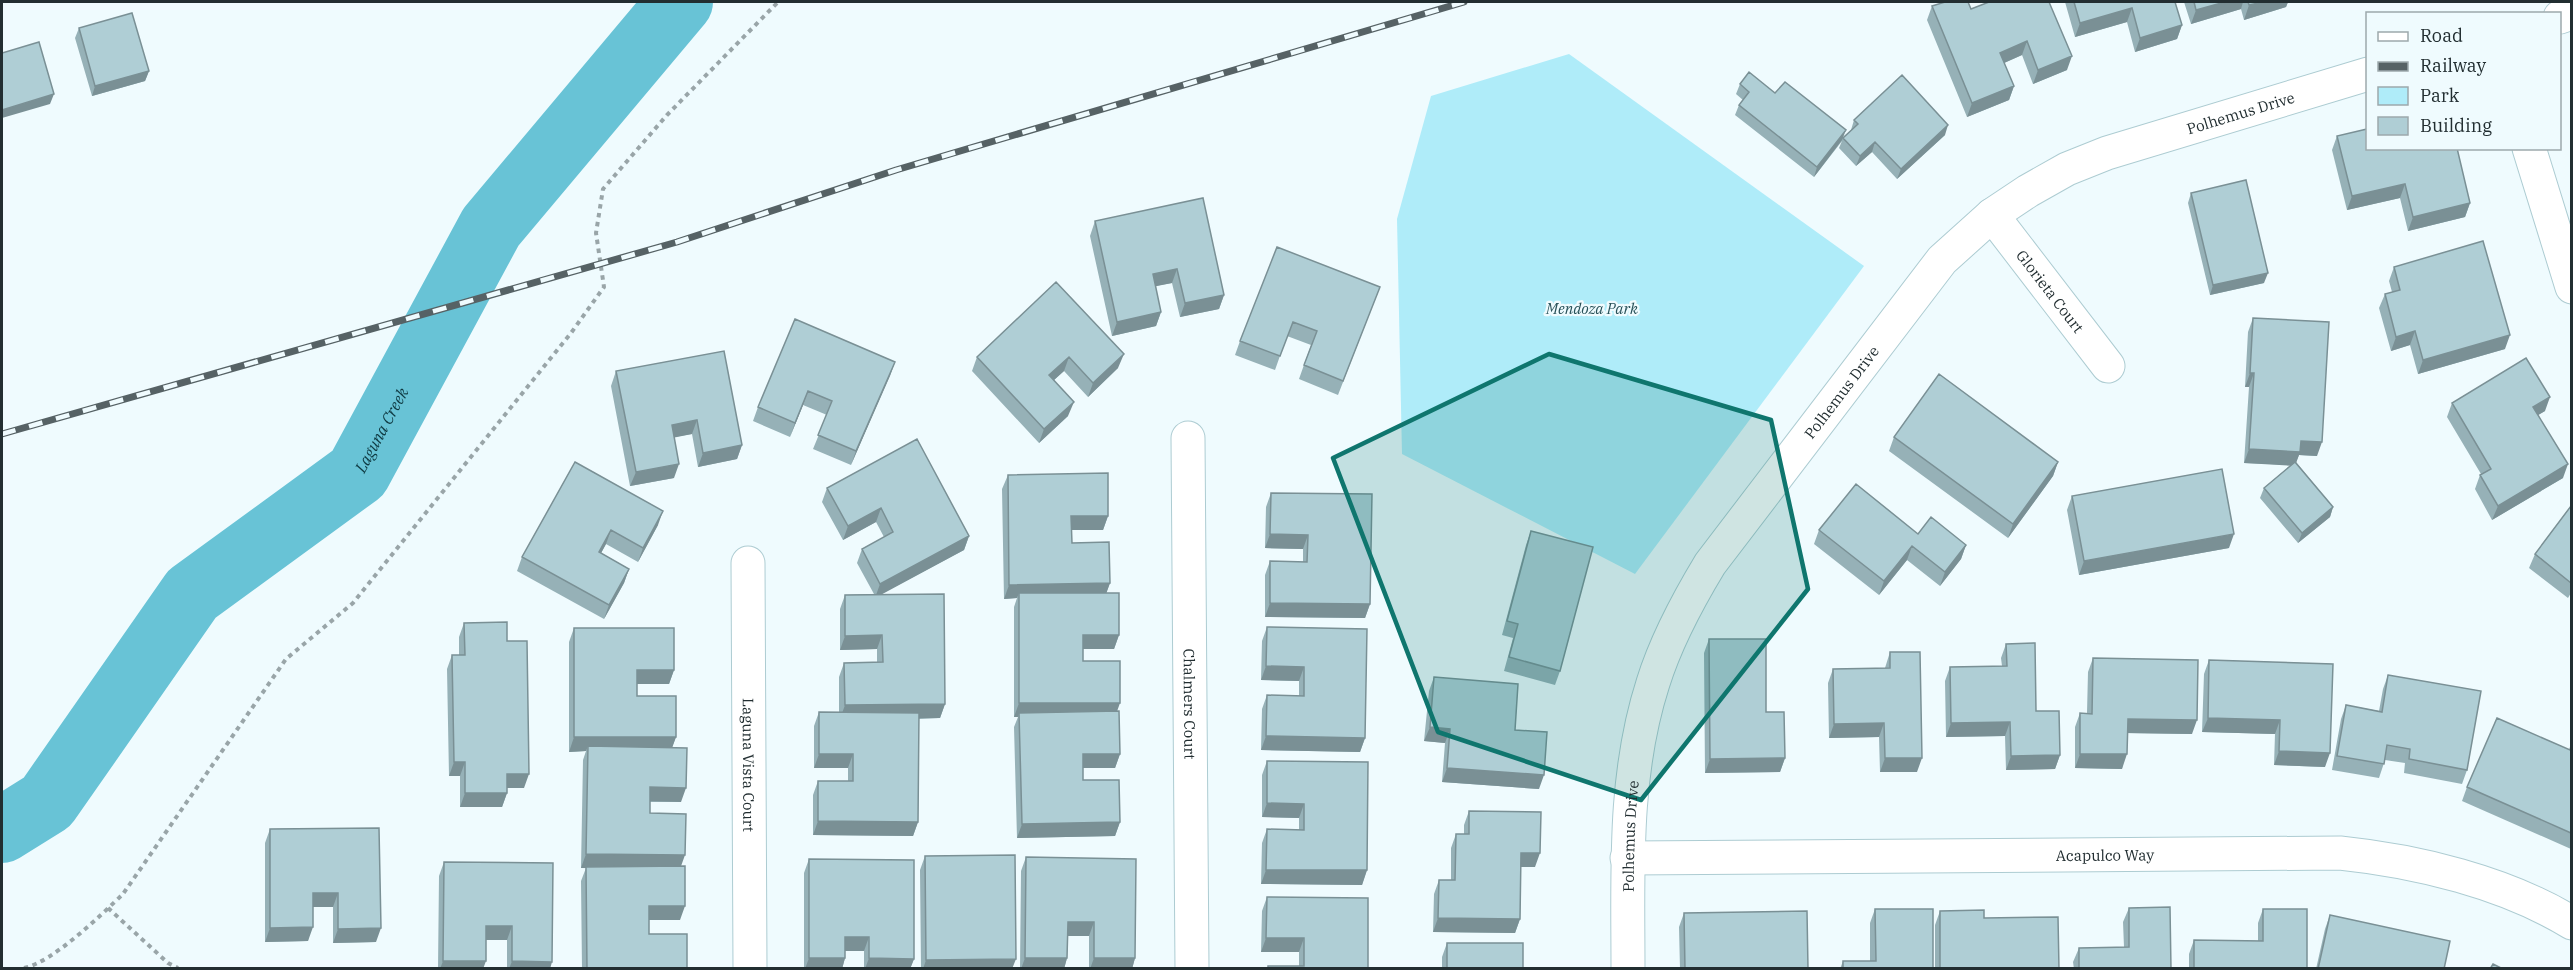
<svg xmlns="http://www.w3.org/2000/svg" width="2573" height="970" font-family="'IBM Plex Serif',serif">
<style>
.green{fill:#afecf9}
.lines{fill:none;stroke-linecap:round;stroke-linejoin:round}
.river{stroke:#68c3d6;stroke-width:66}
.minor-casing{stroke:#adccd2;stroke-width:35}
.path{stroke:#99a5a8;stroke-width:4;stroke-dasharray:4.5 4.5;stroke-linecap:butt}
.minor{stroke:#fff;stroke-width:33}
.rail-casing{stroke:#566265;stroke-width:7}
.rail{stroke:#effbfe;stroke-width:4.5;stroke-dasharray:14;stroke-linecap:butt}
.wall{fill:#96b1b7}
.shaded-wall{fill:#7a9095}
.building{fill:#afced5;stroke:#7a9095;stroke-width:1.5}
.marked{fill:#0f766e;fill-opacity:0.2;stroke:#0f766e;stroke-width:4.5;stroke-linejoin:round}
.labels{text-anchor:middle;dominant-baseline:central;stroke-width:4.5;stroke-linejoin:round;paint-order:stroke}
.street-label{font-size:15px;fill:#222e31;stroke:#effbfe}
.park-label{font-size:15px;font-style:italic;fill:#275159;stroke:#effbfe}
.water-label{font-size:16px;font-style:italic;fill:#0f3a42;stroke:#effbfe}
</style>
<rect width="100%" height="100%" fill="#effbfe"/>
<path class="green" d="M1569 54 1864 266 1635 574 1402 454 1397 219 1431 96Z"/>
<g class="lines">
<path class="river" id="s1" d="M2 830 47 802 192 594 358 473 491 227 680 2"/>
<g class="minor-casing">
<g id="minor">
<path d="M2560 17 2572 13"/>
<path d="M2529 148 2572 287"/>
<path id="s2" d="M1992 215 2108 366"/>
<path id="s3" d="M1188 438 1192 968"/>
<path id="s4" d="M748 563 750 968"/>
<path id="s5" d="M1627 858 2340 853C2417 861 2505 882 2572 923"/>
<path id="s6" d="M1628 968C1628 872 1623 776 1653 683 1666 641 1687 602 1710 564L1942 260 1992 215 2028 191 2067 169 2107 153 2368 74"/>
</g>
</g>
<path class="path" d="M108 908 168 963 178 968
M24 968C53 962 100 916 123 894L286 659 353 603 571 333 604 287 596 233 603 189 667 115 778 2"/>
<use href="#minor" class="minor"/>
<g class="rail-casing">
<path id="rail" d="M2 434 677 242 896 170 1464 2"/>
</g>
<use href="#rail" class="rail"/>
</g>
<path class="wall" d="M1989 2 2067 70 2033 84 2022 55 2004 63 2014 86 2009 100 1967 117 1927 20 1932 6 1971 9Z
M2065 2H2175L2182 25 2177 39 2135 52 2127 22 2075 37Z
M2184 2H2288L2286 7 2244 20 2241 9 2191 24Z
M79 28 149 71 145 81 92 96 75 38Z
M1740 84 1775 93 1843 137 1851 130 1854 120 1945 135 1897 179 1872 152 1856 166 1839 148 1842 141 1814 177 1735 115 1739 105 1743 100 1736 94Z
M2337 136 2470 203 2465 217 2408 231 2400 198 2347 210 2332 150Z
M2191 193 2264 283 2210 295 2188 203Z
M1095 221 1224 295 1219 309 1180 317 1172 283 1155 286 1161 312 1156 326 1112 336 1090 236Z
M2394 267 2505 349 2418 374 2410 345 2391 351 2379 308 2385 294 2392 292 2389 281Z
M1056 282 1118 368 1088 397 1064 371 1054 380 1068 416 1039 443 972 371 977 357Z
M1380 287 1338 395 1299 379 1311 345 1287 336 1275 370 1235 355 1240 341Z
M2253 318 2317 456 2299 455 2296 462 2333 507 2330 517 2298 543 2260 498 2264 488 2291 465 2244 463 2249 387H2245L2248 332Z
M895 362 851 465 813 449 827 415 803 405 790 437 753 421 758 407Z
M616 371 742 445 737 459 698 467 692 434 674 437V478L630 486 611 386Z
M2452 403 2545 411 2538 415 2563 478 2492 520 2475 489 2480 475 2481 474 2447 417Z
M1894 437 2058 462 2053 476 2008 538 1889 451Z
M575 462 658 525 638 562 606 544 601 553 629 569 624 583 604 619 517 571 522 557Z
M1008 475 1108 516 1103 530H1071L1072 543 1110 583 1106 593 1119 635 1114 649H1083V661L1117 711 1120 754 1115 768H1083V780L1120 822 1115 836 1017 838 1014 727 1018 717H1014V607L1017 598 1004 599 1002 489Z
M827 488 969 536 964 550 881 594 945 704 940 718 919 719 918 822 913 836 813 835V795L818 781H848V768H814V726L819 712H839V677L844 663 877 662V649L840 650V609L845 595 874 594 857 563 862 549 884 537 876 522 843 540 822 502Z
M1271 493 1370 604 1365 618 1265 617V575L1270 561 1303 562V549L1265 548 1266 507Z
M2072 496 2229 548 2079 575 2067 510Z
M2571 506V593L2568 598 2529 568 2535 554Z
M1819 530 1918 534 1966 545 1961 559 1940 586 1907 560 1879 595 1814 544Z
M1531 531 1560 671 1555 685 1504 671 1513 638 1502 635 1526 545Z
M464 623 524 788H507V793L502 807H460V776H449L447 669 452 655H459V637Z
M1267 627 1367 629 1365 738 1360 752 1261 750 1262 709 1267 695 1299 696V681L1261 680 1262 641Z
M574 628 674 670 669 684H637V696L676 737 672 747 681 802H650V813L681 866 680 920H649V934L687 969H582L581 881 586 868H581L583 760 586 751 569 752V642Z
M1709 639 1766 712 1785 758 1780 772 1705 773 1704 653Z
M2006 644 2036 711 2060 755 2055 769 2006 770 2005 736 1946 737 1945 681 1950 667 2002 666 2001 658Z
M1890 652 1917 772H1880L1879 737 1829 738 1828 683 1833 669 1885 668Z
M2093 658 2192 734 2128 733 2122 769 2075 768V727L2080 713H2087L2088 672Z
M2209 660 2333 664 2325 767 2274 765 2275 734 2202 732 2204 674Z
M2388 675 2467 770 2462 784 2404 773 2405 763 2385 760 2379 778 2332 770 2341 719 2346 705 2379 711 2383 689Z
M1434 677 1515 730 1539 789 1442 782 1445 743 1424 741 1429 691Z
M2571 746V849L2462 801 2467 787 2570 750Z
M1267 761 1367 870 1362 885 1261 884 1262 843 1267 829 1299 830V818L1262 817V775Z
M1469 811 1535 867H1521L1520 919 1515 933 1433 932 1434 894 1439 880H1451V848L1456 834H1464V825Z
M379 828 376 942 333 943V907H313L308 941 265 942V843L270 829Z
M925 856 1012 969H921L920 870Z
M1026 857 1135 958 1132 969H1089V936H1068L1067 958 1064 969H1020L1021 871Z
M809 859 914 959 910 969H864V951H845V958L842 969H804V873Z
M444 862 553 863 550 969H507V940H486L483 969H438L439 876Z
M1267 897 1368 969H1267L1268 966H1299V952H1261L1262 911Z
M2129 908 2171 969H2074L2073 962 2079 948 2124 947 2123 922Z
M1875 909 1933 969H1840L1843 961H1870V923Z
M2263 909 2307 969H2189V954L2194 940 2258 941V923Z
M1940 911 1984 918 2059 969H1935V925Z
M1684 913 1808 969H1680L1679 927Z
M2330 915 2444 969H2316L2325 929Z
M1447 943 1523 969H1442V957Z"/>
<path class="shaded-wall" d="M2225 2H2243L2241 9 2191 24 2196 10Z
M2263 2H2288L2286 7 2244 20 2249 5Z
M2132 8 2127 22 2075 37 2080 23Z
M2182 25 2177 39 2135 52 2140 38Z
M2027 41 2022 55 1995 67 2000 53Z
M2072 56 2067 70 2033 84 2038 70Z
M149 71 145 81 92 96 95 86Z
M2014 86 2009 100 1967 117 1972 103Z
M54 94 50 104 2 118V110Z
M1948 125 1945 135 1897 179 1901 169Z
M1846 130 1842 140 1814 177 1817 167Z
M1875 142 1872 152 1856 166 1860 156Z
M2405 184 2400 198 2347 210 2352 196Z
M2470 203 2465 217 2408 231 2413 217Z
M1177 269 1172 283 1147 288 1153 274Z
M2268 273 2264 283 2210 295 2213 285Z
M1224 295 1219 309 1180 317 1185 303Z
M1161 312 1156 326 1112 336 1117 322Z
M2415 331 2410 345 2391 351 2396 337Z
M2510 335 2505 349 2418 374 2423 360Z
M1124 354 1118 368 1088 397 1093 383Z
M1069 357 1064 371 1044 389 1049 375Z
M895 362 890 376 851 465 856 451Z
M2250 373H2254L2249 387H2245Z
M808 391 803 405 790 437 795 423Z
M2550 397 2545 411 2528 421 2533 407Z
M1074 402 1068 416 1039 443 1044 429Z
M697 420 692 434 667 439 672 425Z
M2301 441 2322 442 2317 456 2299 455 2295 466 2244 463 2249 449Z
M742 445 737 459 698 467 703 453Z
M2058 462 2053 476 2008 538 2013 524Z
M679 464 674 478 630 486 636 472Z
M2568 464 2563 478 2492 520 2498 506Z
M2333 507 2330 517 2298 543 2302 533Z
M881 508 876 522 843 540 848 526Z
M663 511 658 525 638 562 643 548Z
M1071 516H1108L1103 530H1066Z
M611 530 606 544 594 566 599 552Z
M1270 534 1308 535 1303 549 1265 548Z
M2234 534 2229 548 2079 575 2084 561Z
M969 536 964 550 875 598 880 584Z
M1966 545 1961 559 1940 586 1945 572Z
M1912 546 1907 560 1879 595 1884 581Z
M629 569 624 583 604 619 609 605Z
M1110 583 1105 597 1019 593 1017 598 1004 599 1009 585Z
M1270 603 1370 604 1365 618 1265 617Z
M882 635 877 649 840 650 845 636Z
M1083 635H1119L1114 649H1078Z
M1266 666 1304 667 1299 681 1261 680Z
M637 670H674L669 684H632Z
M1019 703H1120L1115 717 1019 713 1018 717H1014Z
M945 704 940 718 840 719 845 705Z
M2208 718 2280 720 2275 734 2202 732Z
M2128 719 2197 720 2192 734 2123 733Z
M2010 722 2005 736 1946 737 1951 723Z
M1884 723 1879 737 1829 738 1834 724Z
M1430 727 1450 729 1445 743 1424 741Z
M1266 736 1365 738 1360 752 1261 750Z
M574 737H676L671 751 588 746 586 751 569 752Z
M2279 751 2330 753 2325 767 2274 765Z
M819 754H853L848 768H814Z
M1083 754H1120L1115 768H1078Z
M2080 754H2127L2122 769 2075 768Z
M2060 755 2055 769 2006 770 2011 756Z
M1785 758 1780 772 1705 773 1710 759Z
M1885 758H1922L1917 772H1880Z
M454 762H465L460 776H449Z
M1447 768 1544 775 1539 789 1442 782Z
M507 774H529L524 788H501Z
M650 787 686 788 681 802 645 801Z
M465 793H507L502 807H460Z
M1267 803 1304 804 1299 818 1262 817Z
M818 821 918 822 913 836 813 835Z
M1120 822 1115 836 1017 838 1022 824Z
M1521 853H1540L1535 867H1516Z
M586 854 685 855 680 869 581 868Z
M1266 870H1367L1362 885 1261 884Z
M313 893H338L333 907H308Z
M649 906H685L680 920H644Z
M1438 918 1520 919 1515 933 1433 932Z
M1068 922H1094L1089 936H1063Z
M486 926H512L507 940H481Z
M313 927 308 941 265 942 270 928Z
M381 928 376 942 333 943 338 929Z
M845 937H869L864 951H840Z
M1266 938H1304L1299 952H1261Z
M809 958H845L842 969H805Z
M869 958 914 959 910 969H865Z
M1025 958H1067L1064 969H1021Z
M1094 958H1135L1132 969H1090Z
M1016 959 1012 969H923L926 960Z
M443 961H486L483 969H440Z
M512 961 552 962 550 969H509Z"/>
<path class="building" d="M1945 2H1968L1971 9 1989 2H2049L2072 56 2038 70 2027 41 2000 53 2014 86 1972 103 1932 6Z
M2074 2H2175L2182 25 2140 38 2132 8 2080 23Z
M2194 2H2225L2196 10Z
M2248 2H2263L2249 5Z
M132 13 149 71 95 86 79 28Z
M39 42 54 94 2 110V53Z
M1749 72 1775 93 1785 82 1846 130 1817 167 1739 105 1749 92 1740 84Z
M1902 75 1948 125 1901 169 1875 142 1860 156 1843 138 1858 124 1854 120Z
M2367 129V148H2457L2470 203 2413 217 2405 184 2352 196 2337 136Z
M2246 180 2268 273 2213 285 2191 193Z
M1203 198 1224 295 1185 303 1177 269 1153 274 1161 312 1117 322 1095 221Z
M2483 241 2510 335 2423 360 2415 331 2396 337 2385 294 2400 290 2394 267Z
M1277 247 1380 287 1343 381 1304 365 1317 331 1293 322 1280 356 1240 341Z
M1056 282 1124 354 1093 383 1069 357 1049 375 1074 402 1044 429 977 357Z
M2253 318 2329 322 2322 442 2301 441 2300 452 2249 449 2254 373H2250Z
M795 319 895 362 856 451 818 435 832 401 808 391 795 423 758 407Z
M724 351 742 445 703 453 697 420 672 425 679 464 636 472 616 371Z
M2526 358 2550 397 2533 407 2568 464 2498 506 2480 475 2491 469 2452 403Z
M1939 374 2058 462 2013 524 1894 437Z
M917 439 969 536 880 584 862 549 893 532 881 508 848 526 827 488Z
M575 462 663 511 643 548 611 530 599 552 629 569 609 605 522 557Z
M2295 462 2333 507 2302 533 2264 488Z
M2222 469 2234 534 2084 561 2072 496Z
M1108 473V516H1071L1072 543 1109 542 1110 583 1009 585 1008 475Z
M1856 484 1918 534 1931 517 1966 545 1945 572 1912 546 1884 581 1819 530Z
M1271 493 1372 494 1370 604 1270 603V561L1307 562 1308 535 1270 534Z
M2571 506V583L2535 554Z
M1531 531 1593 547 1560 671 1509 657 1518 624 1507 621Z
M1019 593H1119V635H1083V661H1120V703H1019Z
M944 594 945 704 845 705 844 663 883 662 882 635 845 636V595Z
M507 622V641H527L529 774H507V793H465V762H454L452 655H465L464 623Z
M1267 627 1367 629 1365 738 1266 736 1267 695 1304 696V667L1266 666Z
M574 628H674V670H637V696H676V737H574Z
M1709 639H1766V712H1784L1785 758 1710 759Z
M2035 643 2036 711H2059L2060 755 2011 756 2010 722 1951 723 1950 667 2007 666 2006 644Z
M1890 652H1920L1922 758H1885L1884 723 1834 724 1833 669 1890 668Z
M2093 658 2198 660 2197 720 2128 719 2127 754H2080V713L2092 714Z
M2209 660 2333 664 2330 753 2279 751 2280 720 2208 718Z
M2388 675 2481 691 2467 770 2409 759 2410 749 2387 745 2384 764 2337 756 2346 705 2382 712Z
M1434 677 1518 684 1515 730 1547 732 1544 775 1447 768 1450 729 1430 727Z
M1119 711 1120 754H1083V780H1119L1120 822 1022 824 1019 713Z
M819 712 919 713 918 822 818 821V781H853V754H819Z
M2497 718 2570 750 2571 746V833L2467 787Z
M588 746 687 748 686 788 650 787V813L686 814 685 855 586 854Z
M1267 761 1368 762 1367 870H1266L1267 829 1304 830V804L1267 803Z
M1469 811 1541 812 1540 853H1521L1520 919 1438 918 1439 880H1455L1456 834H1469Z
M379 828 381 928 338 929V893H313V927L270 928V829Z
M1015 855 1016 959 926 960 925 856Z
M1026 857 1136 859 1135 958H1094V922H1068L1067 958H1025Z
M809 859 914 860V959L869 958V937H845V958H809Z
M444 862 553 863 552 962 512 961V926H486V961H443Z
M685 866V906H649V934H687V969H587L586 867Z
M1267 897 1368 898V969H1268V966H1304V938H1266Z
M2170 907 2171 969H2079V948L2129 947V908Z
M1875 909H1933V969H1843V961H1876Z
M2263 909H2307V969H2194V940L2263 941Z
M1984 910V918L2058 917 2059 969H1940V911Z
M1807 911 1808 969H1685L1684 913Z
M2330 915 2450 941 2444 969H2318Z
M1447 943H1523V969H1447Z
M2493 964 2503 969H2490Z"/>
<path class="marked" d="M1549 354 1771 420 1808 589 1641 800 1438 732 1333 458Z"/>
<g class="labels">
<g class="street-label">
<text stroke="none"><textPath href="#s6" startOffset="1140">Polhemus Drive</textPath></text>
<text stroke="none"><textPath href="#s2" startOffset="96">Glorieta Court</textPath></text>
<text stroke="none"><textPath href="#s6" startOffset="636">Polhemus Drive</textPath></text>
<text stroke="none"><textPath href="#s3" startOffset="266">Chalmers Court</textPath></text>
<text stroke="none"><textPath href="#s4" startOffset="202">Laguna Vista Court</textPath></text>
<text stroke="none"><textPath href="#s6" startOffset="132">Polhemus Drive</textPath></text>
<text stroke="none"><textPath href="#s5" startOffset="478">Acapulco Way</textPath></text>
</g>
<g class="park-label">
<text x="1592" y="308">Mendoza Park</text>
</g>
<g class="water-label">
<text stroke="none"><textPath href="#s1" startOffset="561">Laguna Creek</textPath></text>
</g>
</g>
<rect width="2573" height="970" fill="none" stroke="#222e31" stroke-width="6"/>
<rect x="2366" y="12" width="195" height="138" fill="#effbfe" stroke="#9da9ac" stroke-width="1.5"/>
<rect x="2378" y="32" width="30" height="9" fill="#ffffff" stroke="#9da9ac" stroke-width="1.5"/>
<text x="2420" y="42" font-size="18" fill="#222e31">Road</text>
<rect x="2378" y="62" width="30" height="9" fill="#566265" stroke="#9da9ac" stroke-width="1.5"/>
<text x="2420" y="72" font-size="18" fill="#222e31">Railway</text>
<rect x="2378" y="87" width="30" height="18" fill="#afecf9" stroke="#9da9ac" stroke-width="1.5"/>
<text x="2420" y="102" font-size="18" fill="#222e31">Park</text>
<rect x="2378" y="117" width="30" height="18" fill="#afced5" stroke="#9da9ac" stroke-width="1.5"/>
<text x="2420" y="132" font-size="18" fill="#222e31">Building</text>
</svg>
